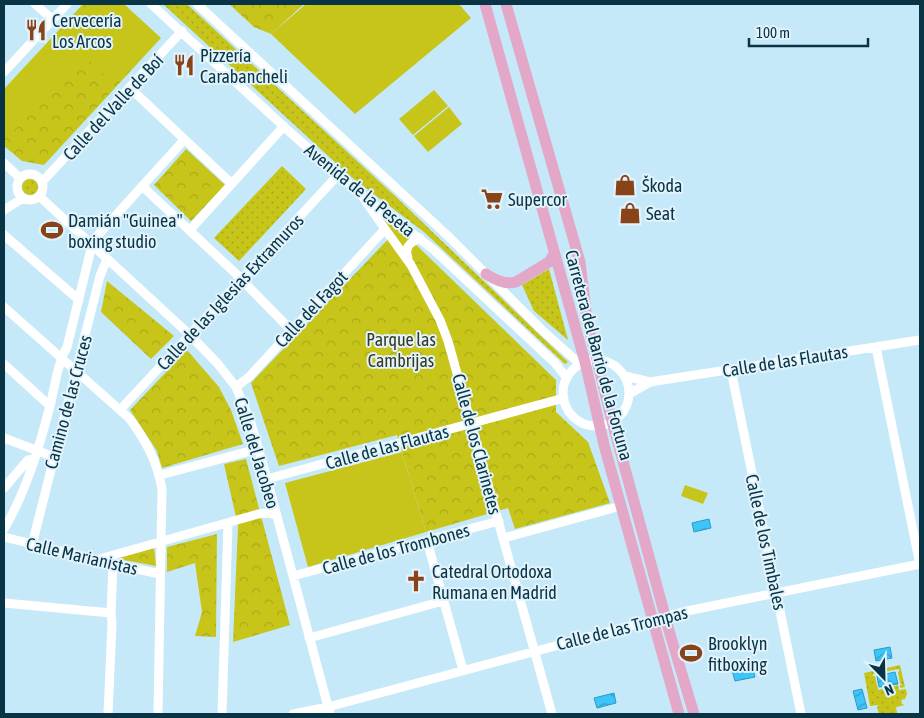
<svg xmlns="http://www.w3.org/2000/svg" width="924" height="718" font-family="'Asap Condensed',sans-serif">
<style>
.grass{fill:url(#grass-dots)}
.forest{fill:url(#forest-crowns)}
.pitch{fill:#c7c51a}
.water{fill:url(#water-waves);stroke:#2d9ac3}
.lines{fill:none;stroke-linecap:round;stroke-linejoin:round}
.minor{stroke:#fff;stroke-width:9}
.major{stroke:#e3a7c7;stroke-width:11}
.labels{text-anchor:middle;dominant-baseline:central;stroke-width:4;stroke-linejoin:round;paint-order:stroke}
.poi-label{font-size:18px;fill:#083445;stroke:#e2f3fc;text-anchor:start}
.street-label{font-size:18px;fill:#083445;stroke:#e2f3fc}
.park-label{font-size:18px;fill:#393920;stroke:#e2f3fc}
</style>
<defs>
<pattern id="grass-dots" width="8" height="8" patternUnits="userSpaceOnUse" patternTransform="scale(1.25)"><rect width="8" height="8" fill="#c7c51a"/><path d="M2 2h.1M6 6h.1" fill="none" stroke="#a9aa19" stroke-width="1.8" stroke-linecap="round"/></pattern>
<pattern id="forest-crowns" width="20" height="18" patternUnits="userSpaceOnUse" patternTransform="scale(1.25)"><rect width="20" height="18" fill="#c7c51a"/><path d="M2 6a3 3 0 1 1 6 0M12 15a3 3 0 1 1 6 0" fill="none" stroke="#a9aa19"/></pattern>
<pattern id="water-waves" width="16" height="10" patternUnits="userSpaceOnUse" patternTransform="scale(1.25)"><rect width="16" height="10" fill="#3dc5f9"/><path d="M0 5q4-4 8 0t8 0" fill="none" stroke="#31a1cb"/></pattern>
</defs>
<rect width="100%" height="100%" fill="#c6e9fa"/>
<path class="grass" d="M163 4H187L394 195 568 362 565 364 424 232 350 176Z
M282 166 306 189 239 261 214 238Z
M22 187a8 8 0 1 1 16 0a8 8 0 1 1-16 0Z
M549 269 568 340 534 311 522 285Z
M900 665 905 687 900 688V685H902L900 683 898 672 899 671V669L873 674V676H875L878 690 888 688 889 690 891 689V687L898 685 899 690 906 689 907 694 905 699 901 700 902 704 905 705 896 707 897 713 879 714 877 707 879 705 870 706 864 673Z"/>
<path class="forest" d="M83 4H124L161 38 44 165 22 161 4 146V89Z
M229 4H304L271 34 254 27Z
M186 149 225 185 191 221 154 185Z
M379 215 407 236 556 380V412L588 442 610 503 515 529 508 508 426 532 397 435 279 466 251 383 392 235Z
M107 281 174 336 151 359 101 312Z
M187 350 219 387 231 410 243 444 162 468 157 451 130 410Z
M246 459 290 625 233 642 238 526 224 464Z
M217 534 216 637 195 636 202 612 195 563 167 572V547Z
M154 548 156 566 119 559V557Z"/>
<path class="pitch" d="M90 4H118L156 39 114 84 84 56 8 137 4 133V95Z
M306 4H459L471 18 355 114 271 34Z
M434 90 448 106 413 135 399 119Z
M449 107 462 124 428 152 414 136Z
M402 452 426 532 308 567 285 483Z
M685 485 708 493 703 504 681 496Z"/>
<path class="water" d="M709 519 711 528 694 532 692 523Z
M890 647 892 658 876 661 874 650Z
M752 666 755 677 735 681 732 670Z
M895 672 898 684 879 687 877 676Z
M862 689 867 708 858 710 853 691Z
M614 693 616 703 597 708 594 698Z"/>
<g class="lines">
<path class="minor" d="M35 4 52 19
M151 4 292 134 360 193 434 250 555 363 567 378
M197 4 448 236 543 331 580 364
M4 72 67 4
M130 88 232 184
M4 163 20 178
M17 187a13 13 0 1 1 26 0a13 13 0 1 1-26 0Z
M42 182 182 31
M142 186 233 271 291 330
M360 193 385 229 411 265 440 320 448 341 552 714
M39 196 190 335 218 364 236 387 251 423 267 479 330 714
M4 210 23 198
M190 230 284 126
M4 235 79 300
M408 258C404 247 410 242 420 238
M4 307 130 419C146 441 157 461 162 489L158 714
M876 347 920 565
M563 393a33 33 0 1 1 66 0a33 33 0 1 1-66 0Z
M4 364 50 406
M731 370 801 714
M625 376 650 382 629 394
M650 382 920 340
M236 387 250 376 385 229
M120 410 339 174
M4 438 54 457
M160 475 258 449
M267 479 564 398
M4 488 28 460 34 459
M4 529C26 492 39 448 50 406 55 386 57 365 67 347L92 245 98 235 184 140
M4 537 113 564 160 574
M504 538 621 506
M427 541 463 670
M32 545 100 276 107 259
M96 560 258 514 268 513 276 515
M293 576 499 521
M4 603 111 613
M309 638 443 601
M108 714 112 624 111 613 113 564
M222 714 228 524
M293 714 328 707 682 612 920 564"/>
<path class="major" d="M485 4 585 362 604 445 679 714
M506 4 580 262 587 320 612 421 670 634 694 714
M486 274C495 280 505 285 516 282L549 262 554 254"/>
</g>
<defs>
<g id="restaurant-bare" transform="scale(1.725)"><path d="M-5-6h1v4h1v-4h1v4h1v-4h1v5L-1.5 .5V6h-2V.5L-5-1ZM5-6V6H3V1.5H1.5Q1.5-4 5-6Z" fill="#884319" stroke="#e2f3fc" stroke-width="2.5" paint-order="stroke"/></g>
<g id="shop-bare" transform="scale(1.725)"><path d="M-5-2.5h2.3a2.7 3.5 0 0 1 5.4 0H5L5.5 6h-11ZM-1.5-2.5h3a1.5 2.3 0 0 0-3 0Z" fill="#884319" stroke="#e2f3fc" stroke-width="2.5" paint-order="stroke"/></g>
<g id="supermarket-bare" transform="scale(1.725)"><path d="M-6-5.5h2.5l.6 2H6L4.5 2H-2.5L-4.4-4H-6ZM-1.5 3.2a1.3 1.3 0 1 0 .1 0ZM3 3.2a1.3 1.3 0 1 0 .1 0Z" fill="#884319" stroke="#e2f3fc" stroke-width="2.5" paint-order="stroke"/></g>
<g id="stadium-bare" transform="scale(1.725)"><path d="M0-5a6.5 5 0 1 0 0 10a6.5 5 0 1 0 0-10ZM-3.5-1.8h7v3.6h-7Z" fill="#884319" stroke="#e2f3fc" stroke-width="2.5" paint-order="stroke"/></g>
<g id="church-bare" transform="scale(1.725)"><path d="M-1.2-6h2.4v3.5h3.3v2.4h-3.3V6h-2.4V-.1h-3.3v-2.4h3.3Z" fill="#884319" stroke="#e2f3fc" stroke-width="2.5" paint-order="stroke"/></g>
</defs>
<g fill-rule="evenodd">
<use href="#restaurant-bare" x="36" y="30"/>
<use href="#restaurant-bare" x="184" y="65"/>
<use href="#shop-bare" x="625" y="185"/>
<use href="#supermarket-bare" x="492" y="199"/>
<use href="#shop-bare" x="630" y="213"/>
<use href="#stadium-bare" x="52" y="230"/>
<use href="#church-bare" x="416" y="581"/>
<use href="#stadium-bare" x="691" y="653"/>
</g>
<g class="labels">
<g class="poi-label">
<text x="52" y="20">Cervecería<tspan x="52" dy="21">Los Arcos</tspan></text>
<text x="200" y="55">Pizzería<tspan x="200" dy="21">Carabancheli</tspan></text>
<text x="642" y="185">Škoda</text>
<text x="508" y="199">Supercor</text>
<text x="646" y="213">Seat</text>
<text x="68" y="220">Damián "Guinea"<tspan x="68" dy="21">boxing studio</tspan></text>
<text x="432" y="571">Catedral Ortodoxa<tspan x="432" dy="21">Rumana en Madrid</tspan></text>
<text x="708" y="643">Brooklyn<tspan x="708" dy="21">fitboxing</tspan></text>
</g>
<g class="street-label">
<text transform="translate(113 107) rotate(-47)">Calle del Valle de Boí</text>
<text transform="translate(360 190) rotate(39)">Avenida de la Peseta</text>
<text transform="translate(230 292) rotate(-47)">Calle de las Iglesias Extramuros</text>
<text transform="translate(311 309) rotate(-47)">Calle del Fagot</text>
<text transform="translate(599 355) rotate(75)">Carretera del Barrio de la Fortuna</text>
<text transform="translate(785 361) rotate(-9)">Calle de las Flautas</text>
<text transform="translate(68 402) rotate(-75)">Camino de las Cruces</text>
<text transform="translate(477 444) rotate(75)">Calle de los Clarinetes</text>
<text transform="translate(387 447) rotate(-15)">Calle de las Flautas</text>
<text transform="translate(257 453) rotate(73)">Calle del Jacobeo</text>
<text transform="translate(766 542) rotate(78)">Calle de los Timbales</text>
<text transform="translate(396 549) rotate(-15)">Calle de los Trombones</text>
<text transform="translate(82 556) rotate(13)">Calle Marianistas</text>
<text transform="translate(622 628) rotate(-14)">Calle de las Trompas</text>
</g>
<g class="park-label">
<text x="401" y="339">Parque las<tspan x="401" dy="21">Cambrijas</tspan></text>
</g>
</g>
<rect width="924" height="718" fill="none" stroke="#083445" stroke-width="10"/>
<g transform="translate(884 678) rotate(157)" stroke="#e2f3fc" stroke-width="4" paint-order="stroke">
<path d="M0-4L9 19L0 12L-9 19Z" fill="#083445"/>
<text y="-8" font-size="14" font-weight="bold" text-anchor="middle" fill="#083445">N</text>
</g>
<path d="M749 38v8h119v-8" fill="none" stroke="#083445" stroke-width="2.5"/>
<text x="756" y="38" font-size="15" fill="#083445" stroke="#e2f3fc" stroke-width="4" paint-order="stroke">100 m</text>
</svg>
